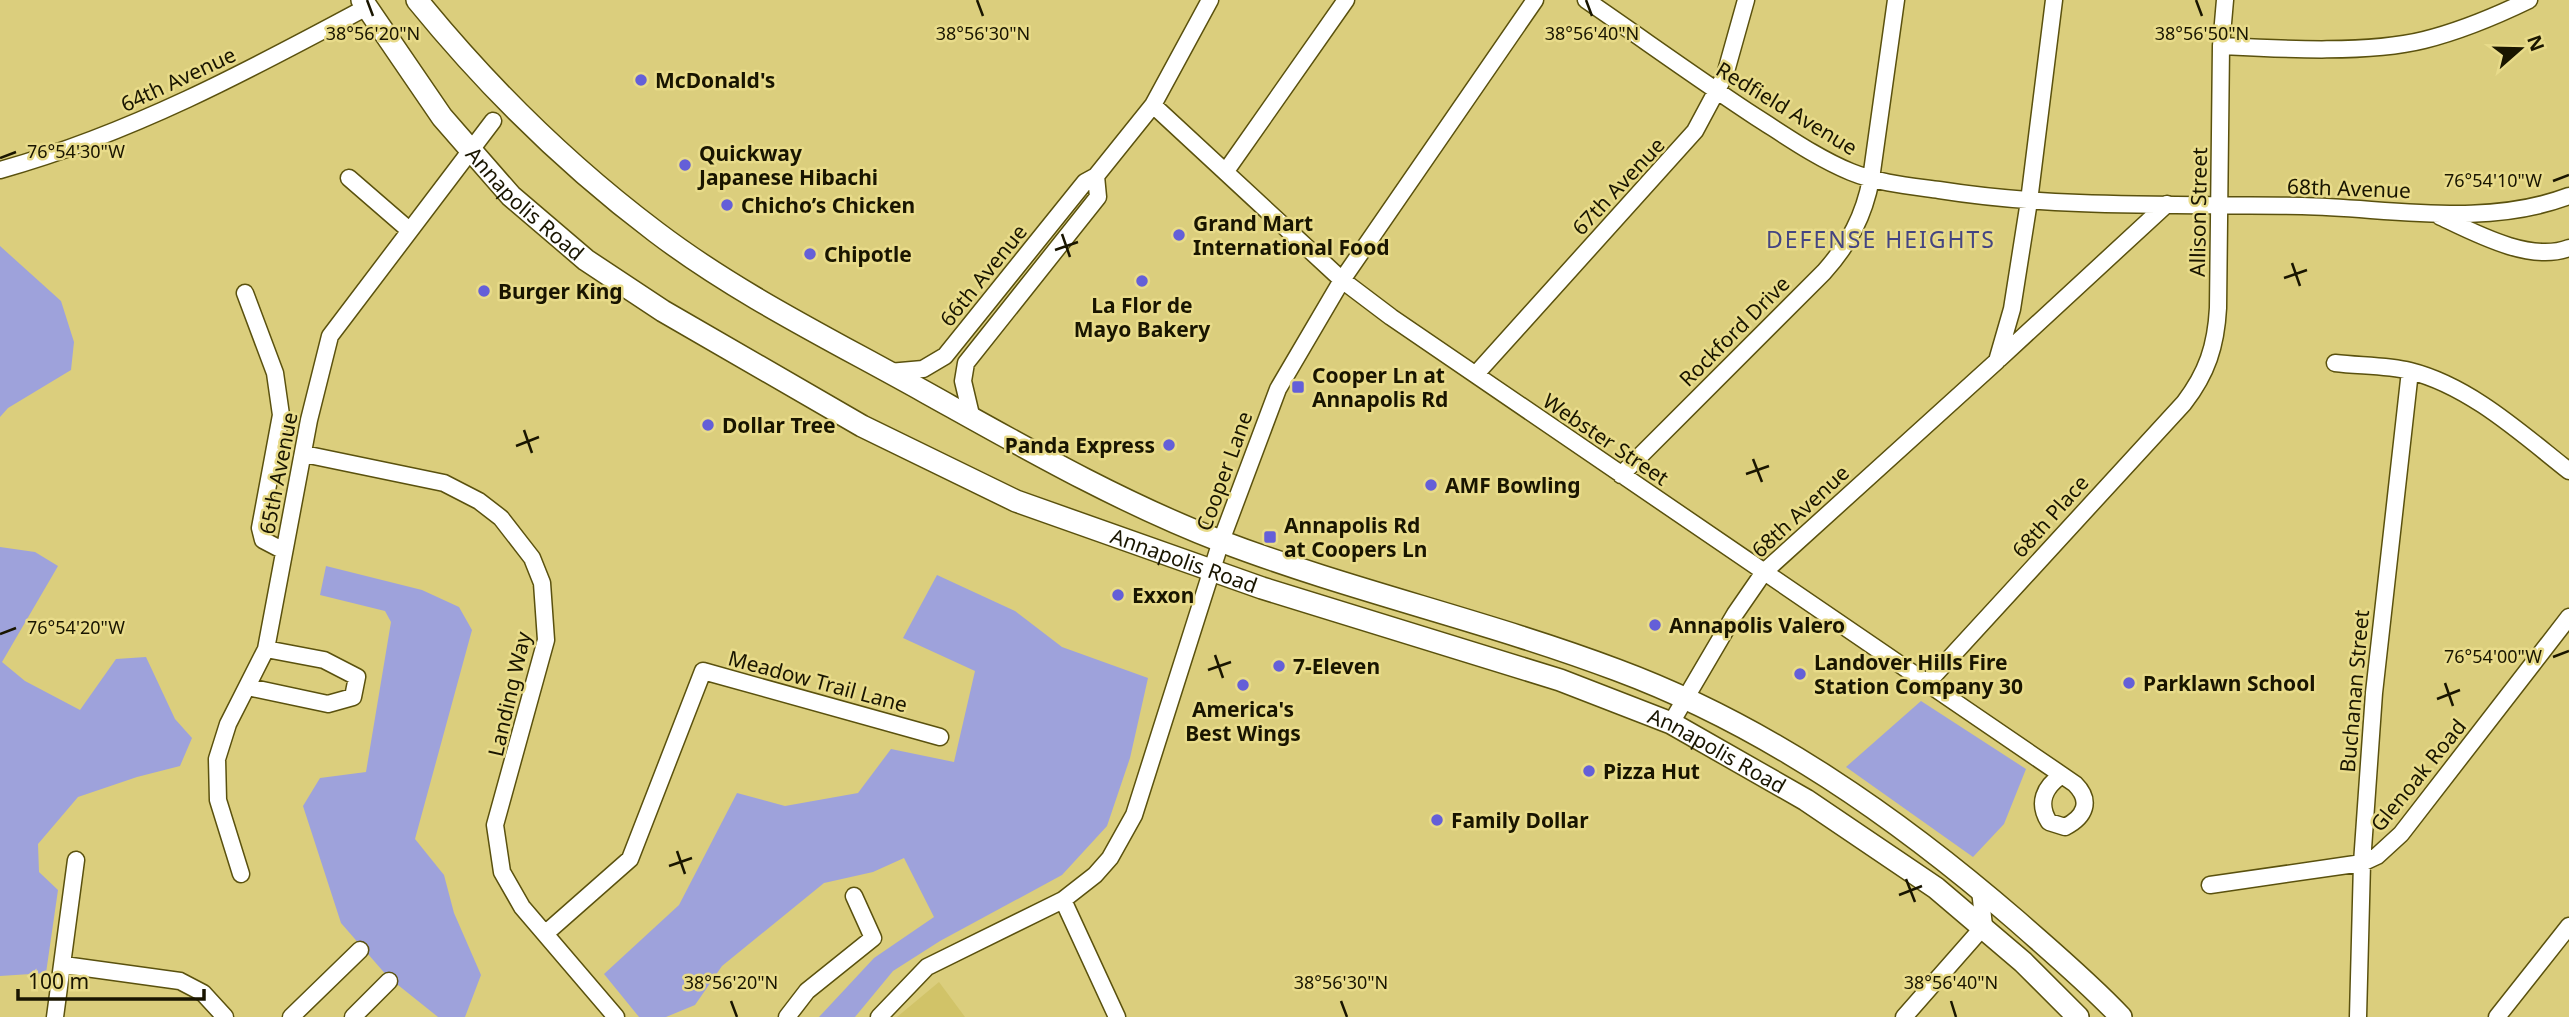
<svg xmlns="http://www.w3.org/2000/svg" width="2569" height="1017" font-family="'Noto Sans',sans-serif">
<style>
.built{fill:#d1c368}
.green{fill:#9ea2db}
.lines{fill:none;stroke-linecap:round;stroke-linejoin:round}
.minor-casing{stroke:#5a510e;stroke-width:19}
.major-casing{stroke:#5a510e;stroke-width:24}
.minor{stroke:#fff;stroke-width:16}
.major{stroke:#fff;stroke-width:21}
.ticks{fill:none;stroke:#191500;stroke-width:2.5}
.poi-dot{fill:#645fd8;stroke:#e8db8a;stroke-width:2.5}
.labels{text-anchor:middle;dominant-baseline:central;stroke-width:5;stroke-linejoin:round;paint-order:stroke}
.street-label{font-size:21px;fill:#191500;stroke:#e8db8a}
.poi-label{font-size:21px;font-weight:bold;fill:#191500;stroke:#e8db8a;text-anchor:start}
.neighbourhood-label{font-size:23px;letter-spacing:2px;fill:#444582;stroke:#e8db8a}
.ticks-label{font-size:18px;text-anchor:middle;fill:#191500;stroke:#e8db8a;stroke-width:5;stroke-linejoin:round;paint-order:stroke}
</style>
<rect width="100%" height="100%" fill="#dbce7d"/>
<path class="built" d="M939 982 965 1017H897Z"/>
<path class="green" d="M0 246 61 301 74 342 71 370 8 408 0 417Z
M0 547 35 552 58 566 2 662 25 681 80 710 116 659 146 657 175 719 192 738 180 766 137 777 78 797 38 844 39 872 58 890 46 973 0 976Z
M326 566 422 590 459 607 472 630 415 839 444 875 454 913 481 975 465 1017H438L388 977 341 923 303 806 320 778 366 772 391 622 385 611 320 595Z
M937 575 1015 611 1062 647 1148 678 1130 758 1107 826 1062 875 940 941 893 971 855 1017H819L874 958 934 917 904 858 873 872 824 883 722 966 695 1005 666 1017H639L604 974 679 905 737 793 785 806 858 793 891 749 954 762 975 671 903 638Z
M1921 701 2026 769 2004 824 1973 857 1846 767Z"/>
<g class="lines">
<g class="minor-casing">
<path id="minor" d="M1586 0C1643 39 1698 79 1756 117 1786 136 1817 158 1851 172 1878 183 1910 186 1939 190 2059 209 2181 204 2302 206 2391 208 2484 228 2569 196
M2221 46C2280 49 2368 54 2424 40 2460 31 2496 16 2529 0
M1153 105 1342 280 1391 317 2075 784C2092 801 2085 817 2065 827L2049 822C2037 803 2044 787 2062 775
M0 170C130 134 248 71 367 7
M1226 171 1346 0
M349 178 409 230
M2439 216C2475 233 2530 263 2569 248
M245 293 275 373 281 415 260 528 263 540 284 551
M1999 359 2167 204
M2335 363C2359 366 2387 365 2410 371 2470 386 2522 434 2569 471
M889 372 923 369 945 356 1085 182 1096 176 1153 105 1210 0
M1476 374 1695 131 1725 75 1746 0
M972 419 963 381 966 363 1098 197 1096 176
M304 454 444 483 479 501 501 518 532 558 542 583 546 640 495 825 502 872 522 907 616 1017
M1621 475 1824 272C1849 244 1864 216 1871 179L1896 0
M1927 683 2184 403C2207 373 2216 346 2218 308L2221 46 2225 0
M248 687 328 704 353 697 357 677 324 660 266 649
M1671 723 1735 614 1764 572 1997 361 2012 309 2029 201 2054 0
M241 874 218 800 217 759 228 724 266 649 309 420 330 336 493 121
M2210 885 2362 863 2377 856 2401 834 2569 617
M1063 900 1117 1017
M546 933 630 859 703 671 940 737
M64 965 180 981 203 993 225 1017
M55 1017 76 860
M291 1017 360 950
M353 1017 389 981
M787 1017 807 991 873 938 854 896
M879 1017 927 967 1063 900 1095 875 1110 858 1134 815 1221 541 1278 389 1342 280 1535 0
M1904 1017 1984 926 1980 890
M2358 1017 2362 863 2374 693 2410 371
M2497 1017 2569 926"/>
</g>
<g class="major-casing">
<g id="major">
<path id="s1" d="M362 0 442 117 511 196 586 260 663 311 862 426 1016 501 1262 588 1560 680 1671 723 1806 800 1936 888 2023 962 2078 1017"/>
<path d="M417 0C487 86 567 165 656 232 739 295 834 341 925 392 1022 446 1119 502 1223 542 1352 591 1487 621 1617 670 1765 725 1898 818 2017 921 2052 952 2089 983 2121 1017"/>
</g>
</g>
<use href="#minor" class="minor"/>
<use href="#major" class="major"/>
</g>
<path class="ticks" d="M367 0 373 16M977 0 983 16M1586 0 1592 16M2196 0 2202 16M0 158 16 152M2553 181 2569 175M1062 234 1070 257M1055 250 1078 242M2292 263 2300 286M2284 278 2307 270M524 430 532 453M516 446 539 437M1753 459 1762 482M1746 474 1769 466M0 634 16 628M1215 655 1223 678M2553 657 2569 651M1208 670 1231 662M2445 683 2453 706M2437 699 2460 690M677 851 685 874M669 866 692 858M1906 879 1915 902M1899 895 1922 886M731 1001 737 1017M1341 1001 1347 1017M1951 1001 1956 1017"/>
<g class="poi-dot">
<circle cx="641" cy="80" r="7"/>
<circle cx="685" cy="165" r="7"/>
<circle cx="727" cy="205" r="7"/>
<circle cx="1179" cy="235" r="7"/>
<circle cx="810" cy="254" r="7"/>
<circle cx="1142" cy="281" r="7"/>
<circle cx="484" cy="291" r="7"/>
<rect x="1291" y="380" width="14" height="14" rx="3.5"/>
<circle cx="708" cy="425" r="7"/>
<circle cx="1169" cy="445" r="7"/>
<circle cx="1431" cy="485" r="7"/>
<rect x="1263" y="530" width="14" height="14" rx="3.5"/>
<circle cx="1118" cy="595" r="7"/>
<circle cx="1655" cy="625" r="7"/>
<circle cx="1279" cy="666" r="7"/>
<circle cx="1800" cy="674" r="7"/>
<circle cx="2129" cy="683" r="7"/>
<circle cx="1243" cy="685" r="7"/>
<circle cx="1589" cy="771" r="7"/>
<circle cx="1437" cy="820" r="7"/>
</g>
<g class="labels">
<g class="street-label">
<text transform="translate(178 79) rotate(-25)">64th Avenue</text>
<text transform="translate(1787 108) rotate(31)">Redfield Avenue</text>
<text transform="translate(1618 186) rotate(-47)">67th Avenue</text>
<text transform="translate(2349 188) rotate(2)">68th Avenue</text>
<text stroke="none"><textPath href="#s1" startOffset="262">Annapolis Road</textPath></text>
<text transform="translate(2198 212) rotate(-89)">Allison Street</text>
<text transform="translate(983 275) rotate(-51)">66th Avenue</text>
<text transform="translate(1734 331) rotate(-45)">Rockford Drive</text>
<text transform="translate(1606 439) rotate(34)">Webster Street</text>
<text transform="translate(1224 471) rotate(-70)">Cooper Lane</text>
<text transform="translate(278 473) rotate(-79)">65th Avenue</text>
<text transform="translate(1800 511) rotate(-43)">68th Avenue</text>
<text transform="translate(2050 516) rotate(-48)">68th Place</text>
<text stroke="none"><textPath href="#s1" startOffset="1017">Annapolis Road</textPath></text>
<text transform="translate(818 681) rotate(15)">Meadow Trail Lane</text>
<text transform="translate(2354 691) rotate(-85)">Buchanan Street</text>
<text transform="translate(509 694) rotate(-77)">Landing Way</text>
<text stroke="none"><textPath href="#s1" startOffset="1584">Annapolis Road</textPath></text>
<text transform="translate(2418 775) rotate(-51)">Glenoak Road</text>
</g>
<g class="poi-label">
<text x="655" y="80">McDonald's</text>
<text x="699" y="153">Quickway<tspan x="699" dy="24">Japanese Hibachi</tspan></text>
<text x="741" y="205">Chicho’s Chicken</text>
<text x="1193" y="223">Grand Mart<tspan x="1193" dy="24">International Food</tspan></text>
<text x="824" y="254">Chipotle</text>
<text x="498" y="291">Burger King</text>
<text x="1142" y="305" text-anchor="middle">La Flor de<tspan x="1142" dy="24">Mayo Bakery</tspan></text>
<text x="1312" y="375">Cooper Ln at<tspan x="1312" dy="24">Annapolis Rd</tspan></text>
<text x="722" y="425">Dollar Tree</text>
<text x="1155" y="445" text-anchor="end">Panda Express</text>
<text x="1445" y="485">AMF Bowling</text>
<text x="1284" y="525">Annapolis Rd<tspan x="1284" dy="24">at Coopers Ln</tspan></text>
<text x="1132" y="595">Exxon</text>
<text x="1669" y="625">Annapolis Valero</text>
<text x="1814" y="662">Landover Hills Fire<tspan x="1814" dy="24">Station Company 30</tspan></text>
<text x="1293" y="666">7-Eleven</text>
<text x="2143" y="683">Parklawn School</text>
<text x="1243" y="709" text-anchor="middle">America's<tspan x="1243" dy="24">Best Wings</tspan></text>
<text x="1603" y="771">Pizza Hut</text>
<text x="1451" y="820">Family Dollar</text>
</g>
<g class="neighbourhood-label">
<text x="1881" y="239">DEFENSE HEIGHTS</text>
</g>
</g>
<g class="ticks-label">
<text x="373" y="40">38°56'20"N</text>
<text x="983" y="40">38°56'30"N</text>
<text x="1592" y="40">38°56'40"N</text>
<text x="2202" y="40">38°56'50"N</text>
<text x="76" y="158">76°54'30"W</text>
<text x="2493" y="187">76°54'10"W</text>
<text x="76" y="634">76°54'20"W</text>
<text x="2493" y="663">76°54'00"W</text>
<text x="731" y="989">38°56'20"N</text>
<text x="1341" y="989">38°56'30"N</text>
<text x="1951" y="989">38°56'40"N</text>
</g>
<g transform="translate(2520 49) rotate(70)" stroke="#e8db8a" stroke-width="5" paint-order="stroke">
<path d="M0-5L12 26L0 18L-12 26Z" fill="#191500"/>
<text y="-10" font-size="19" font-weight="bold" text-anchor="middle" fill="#191500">N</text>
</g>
<path d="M18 989v10h186v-10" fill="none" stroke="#191500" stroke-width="3.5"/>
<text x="28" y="989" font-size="21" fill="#191500" stroke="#e8db8a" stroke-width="5" paint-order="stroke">100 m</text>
</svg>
